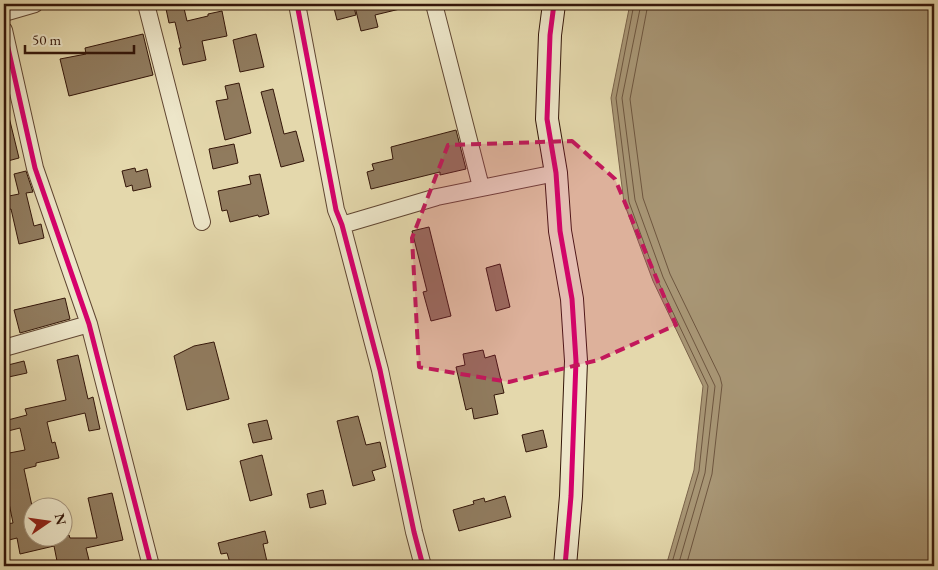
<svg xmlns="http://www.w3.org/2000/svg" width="938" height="570" font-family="'EB Garamond',serif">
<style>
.water{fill:#a89675;stroke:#7a634a}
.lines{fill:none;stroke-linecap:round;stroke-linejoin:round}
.shore{stroke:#6e563f;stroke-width:1}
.building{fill:#907b5e;stroke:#341609}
.street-casing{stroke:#604632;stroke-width:18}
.secondary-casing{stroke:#341609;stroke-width:24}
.street{stroke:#ede6c9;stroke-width:16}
.secondary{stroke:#ede6c9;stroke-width:22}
.cycleway-casing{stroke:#ede6c9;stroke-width:8}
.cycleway{stroke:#d6006c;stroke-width:5}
.marked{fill:#c2185b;fill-opacity:0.2;stroke:#c2185b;stroke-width:4;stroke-dasharray:10 6;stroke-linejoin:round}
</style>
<rect width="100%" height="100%" fill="#e4d8ac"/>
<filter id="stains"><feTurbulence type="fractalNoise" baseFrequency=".004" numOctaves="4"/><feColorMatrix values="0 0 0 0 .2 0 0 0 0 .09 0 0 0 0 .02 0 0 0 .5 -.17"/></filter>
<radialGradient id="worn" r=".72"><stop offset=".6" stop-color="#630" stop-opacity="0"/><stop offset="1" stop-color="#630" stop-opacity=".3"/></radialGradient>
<path class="water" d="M630 4H934V566H666L694 470 703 386 653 281 624 203 611 98Z"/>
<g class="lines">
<path class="shore" d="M634 4 616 98 629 202 657 279 708 386 699 471 671 566
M641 4 622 98 635 200 663 277 715 386 705 473 678 566
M648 4 630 99 643 198 670 274 720 377 722 385 712 474 686 566"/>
</g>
<path class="building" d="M165 4H183L187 21 208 16V14L222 11 227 36 202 41 206 60 183 65 179 48H181L175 22 169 23Z
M333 4H353L356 15 337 20Z
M370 4H404V8L375 15 378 27 361 31 355 7Z
M143 34 153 75 69 96 60 59 86 54 85 48Z
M256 34 264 67 240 72 233 40Z
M239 83 251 133 225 140 216 101 228 99 225 86Z
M273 89 284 134 296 131 304 161 281 167 261 92Z
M8 113 19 158 4 162V114Z
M456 130 466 169 440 175V172L371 189 367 172 374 170 372 164 393 159 391 147Z
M234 144 238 163 213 169 209 149Z
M135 168 136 172 147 169 151 187 133 191 132 185 126 187 122 171Z
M26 171 33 192 26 193 34 226 41 224 44 238 19 244 11 209 6 210 4 197 19 194 14 174Z
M260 174 269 214 259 217 258 215 230 222 227 210 222 211 218 191 251 184 249 176Z
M429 227 451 316 431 321 423 292 427 291 412 231Z
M500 264 510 307 496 311 486 268Z
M65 298 70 319 20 333 14 310Z
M214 342 229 399 187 410 174 356 194 346Z
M483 350 485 358 495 355 504 393 494 395 498 414 474 419 472 408 466 410 456 367 465 365 463 354Z
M78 355 88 399 93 397 100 429 89 431 85 413 47 422 52 443 55 442 59 458 36 463V466L24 469 32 506V538H62L69 535 70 538H97L88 498 112 493 123 540 86 548 89 560 81 562 82 566H58L54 546 20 554 17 538 9 540 6 524 13 523 4 478V454L25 450 20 428 4 432V421L27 415 25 409 66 400 57 360Z
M24 361 27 373 4 378V366Z
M358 416 366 445 380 442 386 467 372 471 375 480 353 486 337 421Z
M267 420 272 439 253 443 248 424Z
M543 430 547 447 526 452 522 435Z
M262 455 272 495 250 501 240 461Z
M323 490 326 504 310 508 307 494Z
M505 496 511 517 459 531 453 510 474 504 473 501 484 498 485 502Z
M265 531 268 543 263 544 268 566H231L227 553 221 554 218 543Z"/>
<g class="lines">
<g class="street-casing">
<path id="street" d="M146 4 202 222
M297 4 336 210 342 225 380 370 414 532 423 566
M434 4 481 187
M4 13 35 4
M4 30 35 168 89 324 151 566
M342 225 437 197 556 173
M4 348 89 324"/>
</g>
<g class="secondary-casing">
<path id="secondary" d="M554 4 550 35 547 119 556 173 560 231 572 299 576 361 571 496 565 566"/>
</g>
<use href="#street" class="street"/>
<use href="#secondary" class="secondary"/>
<g class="cycleway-casing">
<path id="cycleway" d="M297 4 336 210 342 225 380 370 414 532 423 566
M554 4 550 35 547 119 556 173 560 231 572 299 576 361 571 496 565 566
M4 30 35 168 89 324 151 566"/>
</g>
<use href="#cycleway" class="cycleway"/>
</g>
<path class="marked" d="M572 141 615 179 676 325 598 360 509 382 419 367 412 238 448 145Z"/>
<rect width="938" height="570" fill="none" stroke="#e4d8ac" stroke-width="20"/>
<rect x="5" y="5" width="928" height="560" fill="none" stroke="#341609" stroke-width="2.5"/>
<rect x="10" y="10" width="918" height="550" fill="none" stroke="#341609"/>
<g transform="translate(48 522) rotate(77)"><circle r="24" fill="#ede6c9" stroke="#a3937c"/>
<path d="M0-4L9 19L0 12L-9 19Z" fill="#8f2418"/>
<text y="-8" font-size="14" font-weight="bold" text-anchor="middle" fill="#341609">N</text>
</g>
<path d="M25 45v8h109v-8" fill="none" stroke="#341609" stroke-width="2.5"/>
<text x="32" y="45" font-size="15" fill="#341609" stroke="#ede6c9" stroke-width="4" paint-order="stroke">50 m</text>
<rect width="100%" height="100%" filter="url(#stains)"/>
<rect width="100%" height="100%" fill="url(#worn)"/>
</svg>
